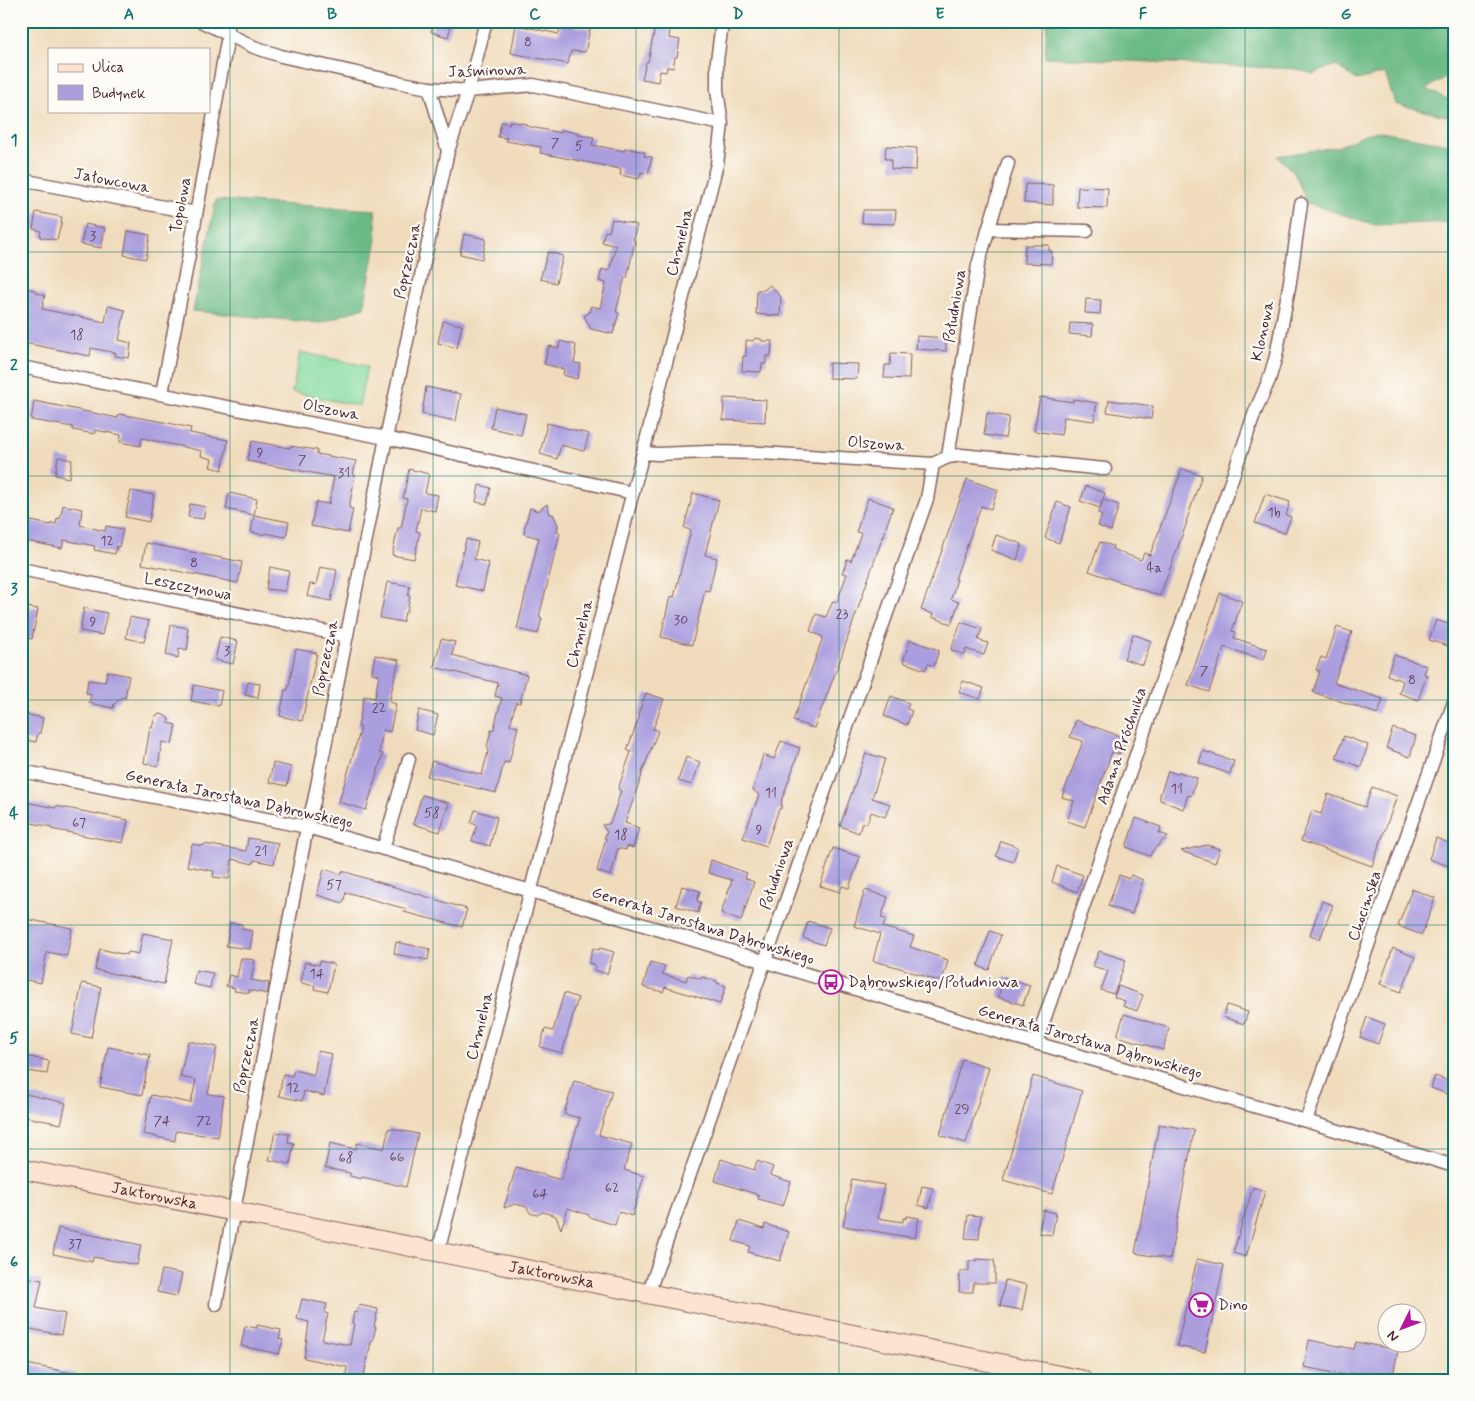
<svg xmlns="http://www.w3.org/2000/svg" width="1475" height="1401" font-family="Mynerve,sans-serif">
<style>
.green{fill:#84da9d;stroke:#677c64}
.forest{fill:#6bba84;stroke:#5a6c58}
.building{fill:#aa9ede}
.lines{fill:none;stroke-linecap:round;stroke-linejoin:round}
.street-casing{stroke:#84615e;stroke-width:15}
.secondary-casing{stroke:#84615e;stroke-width:21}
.street{stroke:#fff;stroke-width:12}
.secondary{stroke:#fde4d1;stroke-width:19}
.grid{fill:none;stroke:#0f766e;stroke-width:1;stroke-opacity:0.55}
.labels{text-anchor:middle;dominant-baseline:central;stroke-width:4.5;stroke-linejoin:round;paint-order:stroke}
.number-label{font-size:14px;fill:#623f58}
.street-label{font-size:16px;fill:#4a1f2b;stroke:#fdfcf7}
.poi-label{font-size:16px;fill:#4a1f2b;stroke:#fdfcf7;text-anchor:start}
.neatline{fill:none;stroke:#0f766e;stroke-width:2}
.grid-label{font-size:16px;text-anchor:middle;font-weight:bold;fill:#0f766e}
</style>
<rect width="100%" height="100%" fill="#fdfcf7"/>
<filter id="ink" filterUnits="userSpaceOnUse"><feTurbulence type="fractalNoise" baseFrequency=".02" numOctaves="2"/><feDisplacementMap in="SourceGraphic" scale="10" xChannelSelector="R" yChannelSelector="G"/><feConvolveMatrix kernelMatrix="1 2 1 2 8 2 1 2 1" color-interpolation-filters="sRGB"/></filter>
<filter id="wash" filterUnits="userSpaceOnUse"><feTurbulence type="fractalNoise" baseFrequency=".0096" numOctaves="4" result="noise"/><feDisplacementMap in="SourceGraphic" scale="20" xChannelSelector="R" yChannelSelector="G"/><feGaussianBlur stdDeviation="1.12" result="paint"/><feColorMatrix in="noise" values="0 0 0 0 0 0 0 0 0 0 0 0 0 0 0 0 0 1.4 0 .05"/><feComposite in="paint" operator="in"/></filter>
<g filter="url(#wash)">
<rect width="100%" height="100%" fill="#f0dcbc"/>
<path class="green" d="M300 352 367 366 359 406 292 392Z"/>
<path class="forest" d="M1071 21H1288L1420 27 1421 21H1454V74H1451L1426 89 1454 102V118L1395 104 1385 73 1357 80 1335 65 1313 74 1296 69 1045 57 1047 23Z
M1375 131 1454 145V222L1375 225 1307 203 1295 174 1277 156 1337 147Z
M216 200 375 210 377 239 364 307 321 323 193 311Z"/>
<g id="blocks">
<path class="building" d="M434 21H452L448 37 431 32Z
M561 23 590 29 585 52 571 51 568 64 511 53 516 25 559 34Z
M655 27 670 30 669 38 680 40 677 57H675L673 68 667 67 666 72 660 71 658 82 642 79 646 62H648Z
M509 121 527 124 526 126 561 133V130L578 133V135L594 137 592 145 625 151V148L645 152 644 156 652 157 648 174 641 172 639 179 620 175 621 169 540 153 541 147 506 141 507 138 498 137 501 122 509 124Z
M886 146 917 148 916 170 891 169V159H885Z
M1025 184 1053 185V205L1024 203Z
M1078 187 1108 188 1107 208 1077 207Z
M863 210H896L895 224 862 223Z
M36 212 62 217 61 224 57 240 40 237 41 231 33 229Z
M612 219 637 225 633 240 635 241 627 278 625 277 616 312 619 313 613 334 591 329 584 316 589 313 591 306 600 308 606 283 599 281 602 269 609 271 616 246 602 242 605 231 609 232Z
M85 224 105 228 101 248 81 244Z
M128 231 150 235 146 259 124 255Z
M464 234 486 239 482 259 460 254Z
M1025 245H1049V251H1052L1051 264 1024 263Z
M548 252 563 256 556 283 540 279Z
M770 285 781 297 780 316 756 314 757 290H764Z
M29 289 34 290 37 293 45 295 42 309 105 322 108 306 125 310 119 340 131 343 129 358 115 356 116 353 91 348 90 356 24 343 27 323 21 322V293Z
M1086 299 1101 300 1100 314 1085 313Z
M443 321 462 325 457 348 438 343Z
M1070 323 1093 324 1092 336 1069 334Z
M917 336 946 338V351L916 349Z
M755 338 761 339 762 341H772L771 356H766V364H762L761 372 742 371 743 356H746V340L753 341Z
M560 341 576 345 575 352H576L574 363 581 364 577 379 563 375 564 369 544 364 549 346 559 348Z
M891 353 910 354 909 379 884 378 885 365H890Z
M829 363 858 364 857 379 829 378Z
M426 387 461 394 456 421 422 414Z
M1040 397 1073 402V399L1097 403 1094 421 1064 417 1061 435 1034 431Z
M724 398 766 400 765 422 723 420Z
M1109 400 1153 406 1151 419 1107 412Z
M34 401 118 418 119 414 164 422 191 428 190 433 228 440 222 470 210 467 212 459 201 456 202 451 142 438 140 446 120 442 121 435 95 430V434L73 430V427L31 420Z
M495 407 526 414 521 435 491 428Z
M987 413 1009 417 1005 438 984 435Z
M547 423 589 434 584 451 561 445 557 459 540 454Z
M252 441 290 448V446L317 450V454L356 461 353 475H355L349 508 353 509 348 533 311 526 316 502 329 504 334 477 247 461Z
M58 457 72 460 69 478 55 475Z
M409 469 429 474 425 493 438 495 435 511 421 508 416 531 420 532 414 559 392 555 398 528H401L407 499 403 498Z
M1182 469 1202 475 1186 522H1187L1160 596 1089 571 1100 542 1113 546 1112 549 1141 560 1144 553 1150 555Z
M967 479 998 490 991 509 981 506 955 579H957L951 599 959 602 951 624 932 617 933 614 921 610Z
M479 485 491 488 487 504 476 502Z
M1086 486 1105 493 1100 508 1080 501Z
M131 491 154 495 149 522 125 517Z
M229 493 257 499 254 515 226 509Z
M693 493 719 500 705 555 717 558 709 591 705 590 692 645 661 637 670 596 674 597 691 530 684 528Z
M1265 494 1290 502 1286 515 1291 517 1285 533 1255 523Z
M868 498 893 507 838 666 814 728 793 721 823 637 810 631 816 614 826 617 833 601 837 602 847 574 842 573 845 566 847 559 851 561 861 533 856 532Z
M1103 500 1119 505 1111 531 1098 526 1102 515 1098 513Z
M1057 502 1071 507 1059 543 1045 538Z
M190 504 206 507 203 519 188 517Z
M547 504 550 514H553L558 525 557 532 560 533 539 617 542 618 538 634 517 629 539 538 524 534 525 526 530 508 538 511Z
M63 505 82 509 80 525 105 531 106 526 123 529 119 547 117 546 115 554 94 550 95 546 64 540 62 548 21 540V519L51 525 52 523 56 524 57 518 60 519Z
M254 515 289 522 286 537 265 533V535L251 532Z
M996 535 1022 544 1017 560 991 550Z
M466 539 478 542 474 559 489 563 483 591 455 585Z
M146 543 242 562 238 583 142 564Z
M270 567 289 571 285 591 266 589Z
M320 567 337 570 331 601 307 596 310 584 316 585Z
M387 582 410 586 408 596H410L407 612H405L403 622 380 618Z
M1220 593 1242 601 1232 631 1236 632 1234 638 1267 649 1264 660 1224 647 1209 692 1188 685Z
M21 606 38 609 32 639 21 637Z
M84 608 107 613 102 635 80 631Z
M130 617 149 621 144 642 126 638Z
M1436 620 1454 626V630L1448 646 1429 640Z
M961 622 982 629 978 640 988 643 984 655 966 649 965 655 951 650Z
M171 625 188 628 187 636H189L187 650 179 648 178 658 166 655Z
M1337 627 1352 632 1334 683 1383 699 1378 714 1313 692 1320 671 1316 670 1321 657 1326 659Z
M1133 634 1151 641 1143 665 1124 659Z
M220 637 238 641 233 664 215 660Z
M441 639 455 642 452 655 527 675 520 703 516 702 510 725 518 727 509 763 504 762 496 793 427 776 432 761 482 775 489 748 487 747 489 739 491 730 493 731 502 698 495 696 498 683 434 667Z
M910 640 939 650 934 666 928 664 925 670 903 662Z
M296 649 317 653 302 721 280 716 285 690H288Z
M375 655 399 660 389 702 396 704 390 732 383 730 379 753 383 754 366 810 339 802 361 728 358 727 364 696 375 698 379 675 372 673Z
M1394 655 1427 666 1424 674 1427 675 1418 700 1399 693 1403 681 1387 675Z
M107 671 129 676 125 698 122 697 114 704 113 708 89 703 91 694 86 693 88 680 105 682Z
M963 681 984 688 980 699 959 692Z
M248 682 260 684 258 698 245 695Z
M194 685 222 691 219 706 191 701Z
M646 693 664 699 653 729 658 731 641 775H642L625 823 639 828 633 848 627 846 626 850 618 848 611 876 597 871 606 838H604L607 832 602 825 609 824 612 818 621 791 618 789 631 752 627 750 640 715H638Z
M891 696 909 703 907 709 912 711 907 725 884 716Z
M419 710 438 715 433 735 415 730Z
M24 714 43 718 40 733H38L36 742 21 739V725Z
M160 714 164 715 169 719 168 723 176 725 172 744 162 742 158 766 144 763 150 727 152 728 155 716Z
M1076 720 1125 738 1119 754 1112 752 1085 827 1067 821 1074 801 1062 797 1083 741 1070 737Z
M1393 728 1416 736 1410 757 1386 748Z
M1344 736 1368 745 1361 767 1336 758Z
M781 741 800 748 783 797H782L781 809H779L766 846 743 838 759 795 753 790 763 755 774 759Z
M1203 751 1234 761 1230 774 1199 763Z
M866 753 885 759 872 798 890 804 885 817 871 812 867 824 862 822 859 833 840 826Z
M686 757 700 762 692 785 678 781Z
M273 763 291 767 287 786 269 782Z
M1168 771 1177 774 1179 772 1197 778 1191 796 1188 795 1183 809 1160 800V795Z
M1372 787 1397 796 1372 866 1301 841 1312 811 1321 814 1328 794 1365 807Z
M422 795 449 803 440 832 413 824Z
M21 801 55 808 56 806 128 820 123 843 51 829 52 827 21 821Z
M475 810 497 817 490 846 472 841 477 825 471 823Z
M1136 818 1161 827 1159 833 1168 836 1153 850 1150 856 1126 847Z
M248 838 278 843 274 864 254 860 253 864 232 859 229 879 213 877 214 871 187 866 192 844 203 846 204 844 246 851Z
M1436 838 1454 845V868L1429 859Z
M1001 841 1018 847 1013 862 996 856Z
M1207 845 1220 849 1215 863 1181 851Z
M833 848 860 857 849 888 842 886 840 892 820 886Z
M711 860 747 873 745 878 754 882 741 921 721 913 732 880 708 873Z
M1057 866 1083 875 1077 892 1052 882Z
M324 869 341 874 342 871 467 909 462 927 404 912 406 909 346 892 343 903 317 895Z
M1119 875 1129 879 1131 875 1143 880 1132 914 1108 906Z
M682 886 700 891 697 901 701 902 698 913 676 906Z
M1412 889 1435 898 1422 935 1398 926Z
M865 890 888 897 881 918 886 919 883 927 914 936 910 947 948 960 942 982 897 967 873 961 880 934 854 926Z
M1322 901 1333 905 1320 939 1310 935Z
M21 918 72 928 67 956 47 952 41 983 21 979Z
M808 921 830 928 824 945 803 938Z
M230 923 242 924V929L253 931 250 949 226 946Z
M990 931 1001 935 989 970 978 966Z
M143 933 173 939 164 984 95 970 100 949 127 955 128 952 139 954Z
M396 942 430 949 428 960 394 954Z
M593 948 599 950 600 948 614 952 607 974 594 970 595 965 589 963Z
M1393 948 1415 957 1401 992 1380 984Z
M1099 951 1126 960 1114 994 1101 990 1108 971 1093 966Z
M241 958 255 960 251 980 269 983 267 994 249 990V993L234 991 235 988 226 986 229 975 237 977Z
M320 961 334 964 328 992 314 989 315 986 301 983 305 962 319 965Z
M650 962 665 966 662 974 686 981 688 975 701 979 702 977 717 981V983L726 986 720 1004 665 987 663 992 643 987Z
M196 970 213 973 210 988 193 984Z
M1004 977 1030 985 1023 1005 998 997Z
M82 983 101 987 91 1038 72 1034Z
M1118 986 1143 995 1137 1011 1123 1006 1125 1001 1114 997Z
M564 993 578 998 562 1053 540 1047 545 1029 553 1031Z
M1227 1005 1248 1012 1244 1024 1223 1017Z
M1124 1014 1169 1028 1163 1050 1117 1036Z
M1367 1017 1385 1024 1378 1044 1360 1037Z
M188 1041 217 1047 208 1094 224 1096 218 1137 176 1131 175 1141 143 1134 151 1095 191 1103 196 1080 180 1077Z
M108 1047 150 1055 142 1095 100 1087Z
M318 1051 332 1054 324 1096 304 1091 302 1101 279 1096 283 1074 292 1076 294 1070 314 1075Z
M21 1055 49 1061 47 1074 21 1070Z
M962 1059 989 1067 966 1143 940 1135Z
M1033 1076 1082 1091 1052 1194 1003 1180Z
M1435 1076 1454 1083 1450 1095 1431 1088Z
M574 1081 612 1091 599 1135 632 1144 624 1170 644 1176 632 1216 619 1212 615 1225 589 1217V1215L568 1208 561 1229 556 1216 543 1212 537 1215 530 1213 527 1207 515 1204 504 1208 516 1167 561 1180 580 1118 564 1114Z
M21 1093 66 1103 61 1124 21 1116Z
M1159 1124 1194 1130 1170 1259 1135 1253Z
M389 1128 418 1134 406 1187 362 1177 361 1179 350 1176V1173L325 1168 330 1143 356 1149 357 1143 384 1149Z
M275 1132 289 1134 288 1142 294 1143 290 1164 269 1160Z
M721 1159 754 1170 757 1161 773 1167 770 1175 791 1182 783 1206 758 1199 759 1195 715 1181Z
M852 1179 884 1185 878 1218 903 1222V1218L906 1219 907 1216 919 1218 915 1238 843 1226Z
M922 1186 933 1188 929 1208 918 1205Z
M1253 1187 1265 1191 1246 1257 1233 1253Z
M1043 1210 1056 1213 1052 1235 1039 1233Z
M968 1215 981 1216 979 1239 965 1238Z
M739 1221 764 1229 765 1224 789 1232 780 1261 748 1252 750 1246 733 1241Z
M58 1228 141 1245 137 1265 93 1257 92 1262 53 1254Z
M976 1259 994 1260 995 1267V1283H973V1292H959L960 1272 969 1271V1261H976Z
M1197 1259 1224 1265 1205 1352 1177 1346Z
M162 1270 182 1274 177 1296 157 1292Z
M21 1276 42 1280 36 1308 65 1314 61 1335 21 1327Z
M1005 1280 1027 1285 1022 1310 1000 1306Z
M302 1299 327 1304 325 1313 328 1314 322 1340 350 1345 354 1324 352 1323 354 1312 357 1313 359 1305 378 1309 374 1327H376L372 1342H371L363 1380H345L347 1367 304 1358 309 1322 297 1319Z
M257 1325 281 1330 279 1339 283 1340 279 1354 241 1346 245 1326 257 1328Z
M1309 1340 1354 1349 1356 1342 1398 1350 1392 1380H1385L1350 1373 1349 1376 1304 1367Z
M21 1363 77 1374V1380H21Z"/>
</g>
</g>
<g filter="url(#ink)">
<use href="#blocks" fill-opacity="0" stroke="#84615e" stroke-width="1"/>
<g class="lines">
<g class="street-casing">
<path id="street" d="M201 21 254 47 281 56 397 82 429 88 468 91 533 85 722 124
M429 88 448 151
M21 180 196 213
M988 229 1087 231
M21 367 386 438 633 493
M162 393 188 260 228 35V21
M643 453 657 454 709 452 762 453 933 464 948 457 961 455 1105 469
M948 457 978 265 1008 163
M21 569 347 636
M21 771 307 827 531 891 1018 1038 1306 1121 1454 1166
M383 849 409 759
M1036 1043 1255 412 1269 380 1276 356 1290 282 1301 204
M1306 1121 1454 702
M438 1252 717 164 722 124 717 90V61L721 31 725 21
M648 1294 927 499 933 464
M216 1304 307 827 314 801 386 438 448 151 468 91 486 21"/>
</g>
<g class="secondary-casing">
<g id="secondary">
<path id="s1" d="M21 1169 1082 1380"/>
</g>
</g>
<use href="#street" class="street"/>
<use href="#secondary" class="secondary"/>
</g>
</g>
<path class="grid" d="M230 21V1380M433 21V1380M636 21V1380M839 21V1380M1042 21V1380M1245 21V1380M21 252H1454M21 476H1454M21 700H1454M21 925H1454M21 1149H1454"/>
<defs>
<g id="bus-ring" transform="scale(1.25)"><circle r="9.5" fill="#fdfcf7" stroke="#b5179e" stroke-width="1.5"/><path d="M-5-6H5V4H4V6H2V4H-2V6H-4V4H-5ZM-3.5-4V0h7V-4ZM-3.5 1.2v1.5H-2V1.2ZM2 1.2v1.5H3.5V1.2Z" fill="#b5179e"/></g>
<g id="supermarket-ring" transform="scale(1.25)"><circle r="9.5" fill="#fdfcf7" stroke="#b5179e" stroke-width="1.5"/><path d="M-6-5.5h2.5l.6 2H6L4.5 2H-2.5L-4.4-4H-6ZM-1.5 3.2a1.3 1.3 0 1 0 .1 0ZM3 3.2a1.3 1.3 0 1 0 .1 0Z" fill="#b5179e"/></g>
</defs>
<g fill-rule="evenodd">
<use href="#bus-ring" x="831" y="982"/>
<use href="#supermarket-ring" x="1201" y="1305"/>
</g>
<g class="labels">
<g class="number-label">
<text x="528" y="42">8</text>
<text x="555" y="143">7</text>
<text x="579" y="146">5</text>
<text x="93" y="236">3</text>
<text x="77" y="335">18</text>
<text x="260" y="453">9</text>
<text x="302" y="460">7</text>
<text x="344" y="473">31</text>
<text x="1274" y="513">1b</text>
<text x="107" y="541">12</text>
<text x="194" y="563">8</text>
<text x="1154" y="568">4a</text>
<text x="842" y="614">23</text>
<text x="681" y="620">30</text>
<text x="93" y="622">9</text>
<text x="227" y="651">3</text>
<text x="1204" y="671">7</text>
<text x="1412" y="680">8</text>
<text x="379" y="708">22</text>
<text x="1177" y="789">11</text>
<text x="771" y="793">11</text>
<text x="432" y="813">58</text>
<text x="79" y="823">67</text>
<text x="759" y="830">9</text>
<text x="621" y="835">18</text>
<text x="261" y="851">21</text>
<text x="334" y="885">57</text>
<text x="317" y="974">14</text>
<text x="293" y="1088">12</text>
<text x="962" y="1109">29</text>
<text x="162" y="1121">74</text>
<text x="204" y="1121">72</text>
<text x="397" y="1157">66</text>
<text x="346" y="1158">68</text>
<text x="612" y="1188">62</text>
<text x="540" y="1194">64</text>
<text x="75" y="1244">37</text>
</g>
<g class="street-label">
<text transform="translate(487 71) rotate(-2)">Jaśminowa</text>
<text transform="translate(112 181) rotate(11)">Jałowcowa</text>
<text transform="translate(181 205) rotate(-80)">Topolowa</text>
<text transform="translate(680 242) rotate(-76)">Chmielna</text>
<text transform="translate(408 261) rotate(-78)">Poprzeczna</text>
<text transform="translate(955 306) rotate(-81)">Południowa</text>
<text transform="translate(1263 331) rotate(-78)">Klonowa</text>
<text transform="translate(331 410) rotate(11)">Olszowa</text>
<text transform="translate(876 444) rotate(4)">Olszowa</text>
<text transform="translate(188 587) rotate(11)">Leszczynowa</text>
<text transform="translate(580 634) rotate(-76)">Chmielna</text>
<text transform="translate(326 658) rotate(-79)">Poprzeczna</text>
<text transform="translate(1122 746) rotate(-71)">Adama Próchnika</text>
<text transform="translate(239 799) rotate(12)">Generała Jarosława Dąbrowskiego</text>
<text transform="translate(777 874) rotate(-71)">Południowa</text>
<text transform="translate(1365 906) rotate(-71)">Chocimska</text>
<text transform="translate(703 926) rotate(17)">Generała Jarosława Dąbrowskiego</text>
<text transform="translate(480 1026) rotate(-76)">Chmielna</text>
<text transform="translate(1090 1042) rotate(16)">Generała Jarosława Dąbrowskiego</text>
<text transform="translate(247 1055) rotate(-79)">Poprzeczna</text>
<text stroke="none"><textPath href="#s1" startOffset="136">Jaktorowska</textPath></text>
<text stroke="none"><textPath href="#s1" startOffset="541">Jaktorowska</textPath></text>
</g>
<g class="poi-label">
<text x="848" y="982">Dąbrowskiego/Południowa</text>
<text x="1218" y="1305">Dino</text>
</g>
</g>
<rect width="1475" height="1401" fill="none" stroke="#fdfcf7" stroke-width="55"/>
<rect x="48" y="48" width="162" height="65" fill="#fdfcf7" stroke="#b5a4a5"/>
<rect x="58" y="64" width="25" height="8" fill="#fde4d1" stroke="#b5a4a5"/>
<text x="92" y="72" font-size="15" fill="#4a1f2b">Ulica</text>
<rect x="58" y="85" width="25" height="15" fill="#aa9ede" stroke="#b5a4a5"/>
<text x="92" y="98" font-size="15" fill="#4a1f2b">Budynek</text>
<g transform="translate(1402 1328) rotate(228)"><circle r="24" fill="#fdfcf7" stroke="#b5a4a5"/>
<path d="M0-4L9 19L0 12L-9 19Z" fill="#b5179e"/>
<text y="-8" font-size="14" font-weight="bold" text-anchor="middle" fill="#4a1f2b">N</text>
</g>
<rect x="28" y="28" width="1420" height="1346" class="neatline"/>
<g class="grid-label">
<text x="129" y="19">A</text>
<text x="332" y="19">B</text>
<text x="535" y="19">C</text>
<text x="738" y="19">D</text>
<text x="940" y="19">E</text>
<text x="1143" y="19">F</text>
<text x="1346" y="19">G</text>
<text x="14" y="145">1</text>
<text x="14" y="370">2</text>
<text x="14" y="594">3</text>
<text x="14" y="818">4</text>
<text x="14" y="1043">5</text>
<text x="14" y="1267">6</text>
</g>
</svg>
